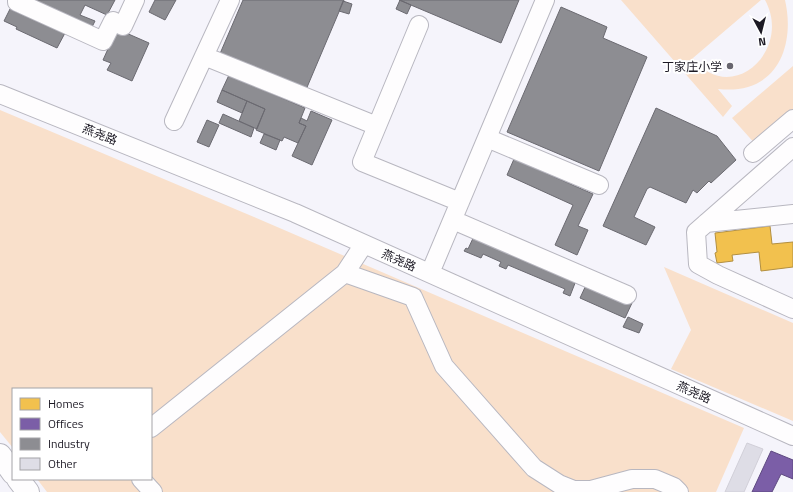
<svg xmlns="http://www.w3.org/2000/svg" width="793" height="492" font-family="'Titillium Web','Noto Sans SC',sans-serif">
<style>
.green{fill:#f9e0cb}
.homes{fill:#f2c14e;stroke:#b28f41}
.offices{fill:#7b5ea7;stroke:#5e4980}
.industry{fill:#8d8d92;stroke:#6b6a71}
.building{fill:#dedde6;stroke:#d1cfd8}
.lines{fill:none;stroke-linecap:round;stroke-linejoin:round}
.minor-casing{stroke:#b8b7c0;stroke-width:20}
.highway-casing{stroke:#b8b7c0;stroke-width:24}
.minor{stroke:#fefdfe;stroke-width:18}
.highway{stroke:#fefdfe;stroke-width:22}
.poi-dot{fill:#68666f;stroke:#fff;stroke-width:1.5}
.labels{text-anchor:middle;dominant-baseline:central;stroke-width:4;stroke-linejoin:round;paint-order:stroke}
.poi-label{font-size:12px;fill:#1c1924;stroke:#fff;text-anchor:end}
.street-label{font-size:12px;fill:#1c1924;stroke:#fff}
</style>
<rect width="100%" height="100%" fill="#f5f4fb"/>
<path class="green" d="M621 0H761L693 58C730 107 793 51 765 0H785C793 34 785 76 748 87 738 90 728 90 718 89L732 106 723 117Z
M793 66V114L757 146 732 118Z
M0 110 254 217 744 428 716 492H47L37 479H151V389H13V448L0 432Z
M664 267 793 323V421L671 369 691 330Z"/>
<path class="homes" d="M770 226 772 244 793 242V267L761 271 759 252 732 255 733 261 717 263 715 253 717 252 715 233Z"/>
<path class="offices" d="M771 451 793 460V479L781 474 772 492H752Z"/>
<path class="industry" d="M29 0H115L107 15 85 5 80 15 95 21 91 29Z
M155 0H176L165 20 149 12Z
M243 0H344L305 92 219 56Z
M399 0H519L501 43Z
M400 0 411 5 407 14 396 9Z
M343 1 352 4 349 14 339 11Z
M561 7 607 27 603 38 647 57 599 171 507 132Z
M10 9 65 33 57 48 16 29 17 27 4 21Z
M117 29 149 43 132 81 107 70 111 63 103 60Z
M229 75 305 108 299 123 306 126 298 143 284 137 282 141 256 130 265 109 222 90Z
M222 90 247 101 242 113 217 102Z
M247 101 265 109 257 129 239 121Z
M656 108 717 136 736 160 711 183 709 181 697 193 693 190 686 203 650 187 647 189 634 217 655 227 646 245 603 226Z
M311 111 332 120 312 165 292 156 306 126 299 123 301 118 307 121Z
M223 114 254 128 251 137 219 123Z
M207 120 219 125 209 147 197 142Z
M264 134 280 140 276 150 260 143Z
M514 159 593 194 578 226 588 230 577 255 555 245 573 205 507 175Z
M475 234 577 278 570 296 563 293 565 289 508 265 506 269 499 266 501 262 483 254 481 258 464 251 466 248 468 249Z
M587 283 632 303 625 318 580 298Z
M628 317 643 324 639 333 623 327Z"/>
<path class="building" d="M747 443 763 449 744 492H725Z"/>
<g class="lines">
<g class="minor-casing">
<path id="minor" d="M17 0V2L103 41 113 21 123 26 135 0
M419 25 362 162 460 202
M204 56 377 126
M0 94 295 213 793 436
M174 121 230 0
M487 138 599 185
M793 147 696 232 698 264 718 275 793 309
M753 153 793 119
M453 220 627 295
M706 223 793 214
M345 273 413 297 444 366 534 468 559 484 574 490H591L632 479H655L674 487 679 492
M430 273 545 0
M151 428 345 273 364 244
M141 479 153 492"/>
</g>
<g class="highway-casing">
<path id="highway" d="M0 455 13 473
M18 479 28 492"/>
</g>
<use href="#minor" class="minor"/>
<use href="#highway" class="highway"/>
</g>
<circle class="poi-dot" cx="730" cy="66" r="4"/>
<g class="labels">
<g class="poi-label">
<text x="722" y="66">丁家庄小学</text>
</g>
<g class="street-label">
<text transform="translate(100 134) rotate(22)">燕尧路</text>
<text transform="translate(399 260) rotate(24)">燕尧路</text>
<text transform="translate(694 392) rotate(24)">燕尧路</text>
</g>
</g>
<rect x="12" y="388" width="140" height="92" fill="#ffffff" stroke="#a4a3a7"/>
<rect x="20" y="398" width="20" height="12" fill="#f2c14e" stroke="#a4a3a7"/>
<text x="48" y="408" font-size="12" fill="#1c1924">Homes</text>
<rect x="20" y="418" width="20" height="12" fill="#7b5ea7" stroke="#a4a3a7"/>
<text x="48" y="428" font-size="12" fill="#1c1924">Offices</text>
<rect x="20" y="438" width="20" height="12" fill="#8d8d92" stroke="#a4a3a7"/>
<text x="48" y="448" font-size="12" fill="#1c1924">Industry</text>
<rect x="20" y="458" width="20" height="12" fill="#dedde6" stroke="#a4a3a7"/>
<text x="48" y="468" font-size="12" fill="#1c1924">Other</text>
<g transform="translate(761 32) rotate(173)" stroke="#ffffff" stroke-width="3" paint-order="stroke">
<path d="M0-3L7 15L0 10L-7 15Z" fill="#1c1924"/>
<text y="-6" font-size="11" font-weight="bold" text-anchor="middle" fill="#1c1924">N</text>
</g>
</svg>
